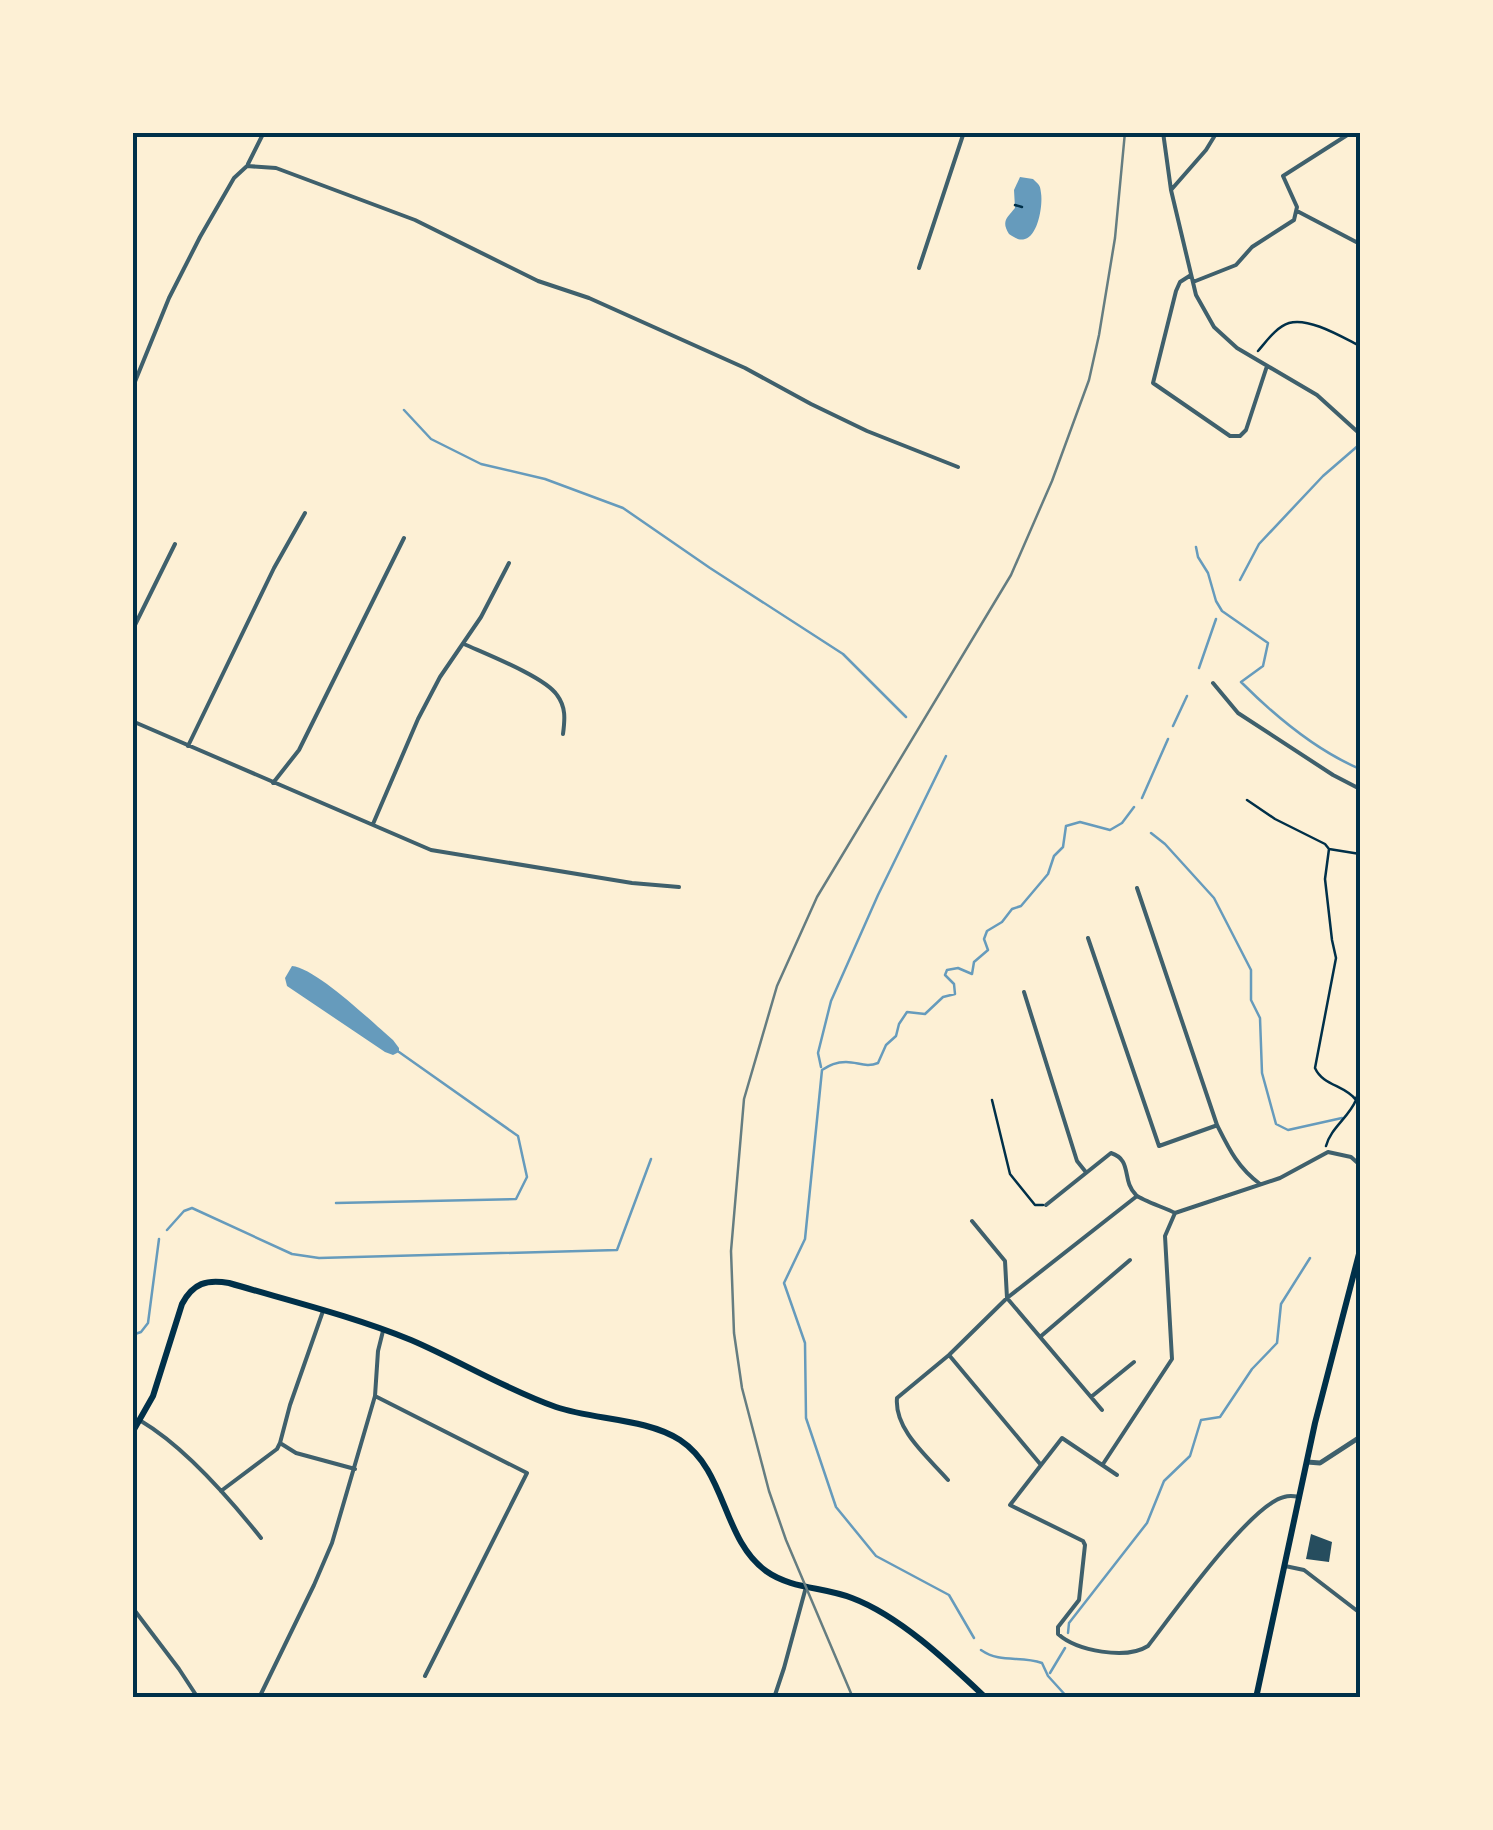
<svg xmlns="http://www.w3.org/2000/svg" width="1493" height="1830" font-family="'Sofia Sans Condensed',sans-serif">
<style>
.water{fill:#669bbc}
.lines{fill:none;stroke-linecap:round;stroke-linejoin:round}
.stream{stroke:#669bbc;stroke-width:2.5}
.building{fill:#264d5e}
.path{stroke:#003049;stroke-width:2.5}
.minor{stroke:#3f606c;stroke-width:4}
.tertiary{stroke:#3f606c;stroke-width:5}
.secondary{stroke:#003049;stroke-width:6}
.primary{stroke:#003049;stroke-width:6}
.rail{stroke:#657d81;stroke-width:2.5}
.neatline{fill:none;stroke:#003049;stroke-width:4}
</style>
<rect width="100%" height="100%" fill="#fdf0d5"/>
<path class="water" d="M1020 177 1033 179C1039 185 1040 184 1041 193 1043 205 1038 236 1025 239 1018 241 1014 237 1009 234 1001 221 1007 218 1015 208L1014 190Z
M292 966C316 968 372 1022 393 1040L399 1048V1052L393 1055 385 1052 287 986 285 978Z"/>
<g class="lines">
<path class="stream" d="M404 410 431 439 481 464 545 479 623 508 710 568 843 654 906 717
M1196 547 1198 557 1208 573 1216 601 1222 611 1268 643 1263 666 1241 682C1276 717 1315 750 1360 769
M1240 580 1259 544 1323 476 1360 444
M1199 668 1216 619
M1173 726 1187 696
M1142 798 1168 739
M1151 833 1165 844 1214 898 1251 970V1000L1260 1018 1262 1073 1276 1124 1288 1130 1342 1118
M821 1067 818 1053 831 1001 878 895 946 756
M336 1203 516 1199 527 1177 518 1136 399 1052
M167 1230 184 1211 192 1208 292 1254 319 1258 617 1250 651 1159
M132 1335 141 1332 148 1323 159 1239
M1068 1633 1069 1623 1147 1523 1164 1481 1190 1456 1201 1420 1220 1417 1252 1369 1277 1343 1281 1304 1310 1258
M974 1638 949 1595 876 1556 836 1507 806 1418 805 1343 784 1283 805 1239 822 1070C830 1065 836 1062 846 1062 858 1062 866 1068 878 1063L886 1045 896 1036 899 1024 907 1012 925 1014 943 997 955 994 954 984 945 975 947 970 958 968 972 974 974 962 988 950 984 939 987 931 1002 922 1012 909 1021 906 1048 874 1054 856 1063 847 1066 826 1080 822 1110 830 1122 823 1134 807
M981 1650C1001 1664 1020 1655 1042 1663L1048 1676 1068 1698
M1050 1673 1065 1648"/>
</g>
<path class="building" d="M1311 1534 1332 1542 1329 1562 1306 1559Z"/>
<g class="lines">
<path class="path" d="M1015 205 1022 207
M1258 351C1266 342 1276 327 1289 323 1309 317 1342 337 1360 346
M1247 800 1275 819 1325 844 1329 849 1360 854
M1356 1099 1360 1088
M992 1100 1010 1174 1035 1205H1043
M1326 1146C1330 1129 1349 1117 1356 1100 1345 1085 1323 1086 1315 1068L1336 958 1332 940 1325 879 1329 849"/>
<path class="minor" d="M1163 132 1171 190 1196 295 1214 327 1237 348 1317 395 1360 434
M248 164 264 132
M1171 190 1206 150 1217 132
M1297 211 1360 244
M919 268 964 132
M1191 275 1180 282 1176 291 1153 383 1230 436H1240L1246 430 1267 366
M1193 282 1236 265 1252 247 1294 220 1297 207 1283 176 1352 132
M132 389 169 298 200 237 234 178 247 166 276 168 415 220 538 281 589 298 745 368 811 404 867 431 958 467
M132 631 175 544
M464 644C486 654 545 677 557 695 566 707 565 719 563 734
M1213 683 1238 713 1333 775 1360 789
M132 721 431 850 632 883 679 887
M188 746 274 568 305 513
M273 783 299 750 404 538
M373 824 418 719 440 677 481 617 509 563
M1137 888 1217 1125C1229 1149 1238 1168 1260 1184
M1088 938 1159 1146 1215 1126
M1024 992 1077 1161 1085 1171
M1046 1205 1111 1153C1133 1160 1121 1180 1136 1195 1143 1201 1166 1208 1175 1213
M972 1221 1005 1261 1007 1298 1102 1410
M1040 1337 1130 1260
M949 1355 1041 1465
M375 1396 527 1473 425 1676
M1091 1397 1134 1362
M141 1421C183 1446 230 1499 261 1538
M280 1443 296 1453 355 1469
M1103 1464 1172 1359 1165 1236 1175 1213 1280 1178 1328 1152 1351 1157 1360 1165
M1117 1475 1062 1438 1010 1505 1083 1541 1085 1545 1079 1600 1058 1627V1634C1077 1651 1126 1660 1148 1646 1172 1615 1250 1505 1284 1497 1290 1495 1294 1496 1300 1497
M948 1480C929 1458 894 1430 897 1398L949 1355 1007 1298 1137 1196
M221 1491 277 1449 280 1443 290 1405 323 1311
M1285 1566 1304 1570 1360 1613
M132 1607 179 1669 198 1698
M259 1698 314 1585 332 1543 375 1396 378 1351 383 1331
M774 1698 784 1668 806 1587"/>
<path class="tertiary" d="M1307 1462 1320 1463 1360 1437"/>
<path class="secondary" d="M132 1433 153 1396 182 1304C193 1283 207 1279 229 1283 290 1301 352 1316 411 1340 460 1361 505 1389 556 1407 594 1420 646 1418 680 1440 727 1471 722 1539 766 1571 791 1589 824 1587 852 1598 900 1616 949 1663 986 1698"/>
<path class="primary" d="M1256 1698 1315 1423 1360 1250"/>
<path class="rail" d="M853 1698 786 1540 769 1491 742 1388 734 1333 731 1251 744 1099 777 986 817 897 1011 575 1052 481 1089 380 1099 335 1115 238 1125 132"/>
</g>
<rect width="1493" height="1830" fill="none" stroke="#fdf0d5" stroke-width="270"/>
<rect x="135" y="135" width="1223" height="1560" class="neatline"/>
</svg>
